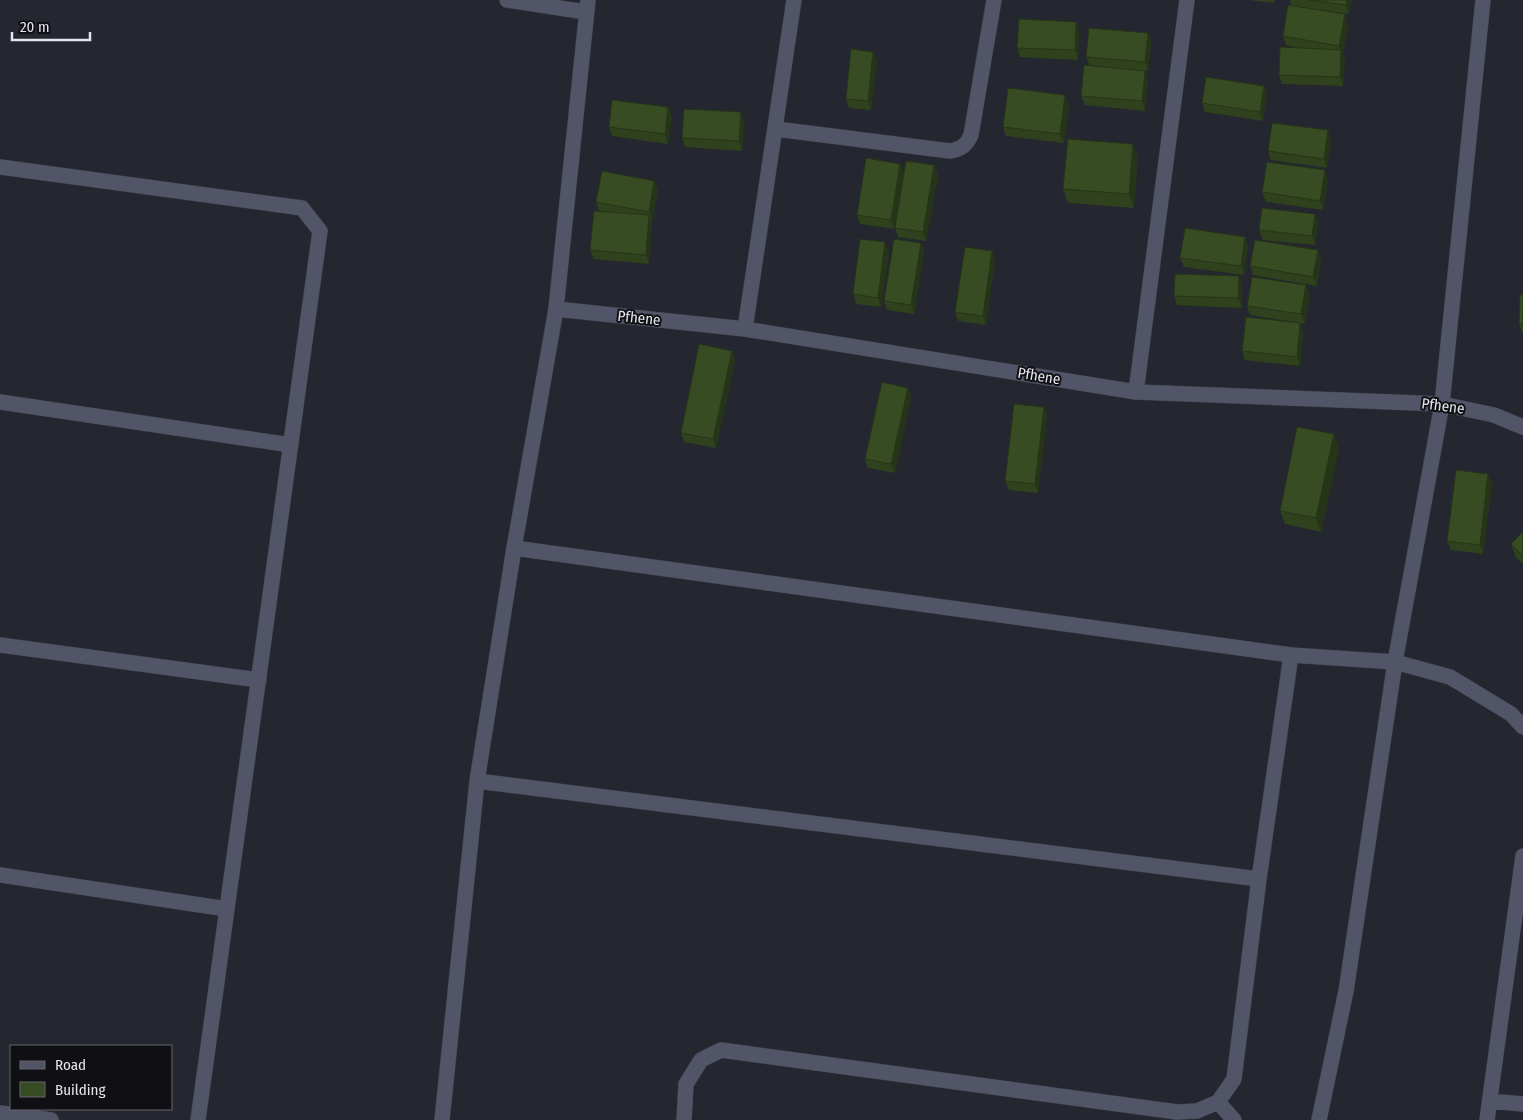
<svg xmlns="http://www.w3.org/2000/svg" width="1523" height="1120" font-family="'Fira Sans Condensed',sans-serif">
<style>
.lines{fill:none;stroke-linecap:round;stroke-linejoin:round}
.minor-casing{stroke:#3f414a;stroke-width:16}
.minor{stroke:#525568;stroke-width:15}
.wall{fill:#2f411d}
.shaded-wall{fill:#263518}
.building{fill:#374c22;stroke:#263518}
.labels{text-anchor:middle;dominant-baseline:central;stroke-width:4;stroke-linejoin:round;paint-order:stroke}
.street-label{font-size:15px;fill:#e4e5ec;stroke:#0f0f14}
</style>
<rect width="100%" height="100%" fill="#242630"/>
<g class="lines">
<g class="minor-casing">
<path id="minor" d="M507 0 586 12
M776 129 950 151C961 149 966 146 971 135L994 0
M0 167 302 208 320 231 198 1120
M556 309 745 329 1136 392 1442 404 1494 415 1523 427
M745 329 794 0
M1136 392 1187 0
M0 402 291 445
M514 548 1291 655 1395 662 1450 677 1511 714 1523 727
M0 645 259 680
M477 781 1259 879
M0 875 227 909
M1490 1101 1523 1104
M1218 1102 1234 1120
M0 1113 51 1120
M442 1120 477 781 514 548 556 309 588 0
M684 1120 686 1084 701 1060 721 1050 1177 1112 1197 1111 1218 1102 1234 1079 1259 879 1291 655
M1319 1120 1346 991 1395 662 1442 404 1483 0
M1487 1120 1523 856"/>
</g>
<use href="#minor" class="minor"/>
</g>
<path class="wall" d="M1249 0H1274V3Z
M1290 0H1351L1349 14 1315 9 1345 14 1348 23 1343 54 1345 59 1343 86 1282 84 1279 75 1305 49 1286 45 1283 36 1292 6Z
M1079 31 1078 60 1020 57 1017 48Z
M1148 33 1151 42 1148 71 1142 70 1145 71 1148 80 1145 111 1085 105 1081 96 1090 66 1086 57Z
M877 61 871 110 849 108 846 99Z
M1264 86 1267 95 1263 121 1205 112 1202 103Z
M1069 104 1064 143 1006 136 1003 127Z
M668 107 672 116 668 144 612 136 609 127Z
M744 121 742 151 685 147 682 138Z
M1331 139 1327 168 1271 160 1268 151Z
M1138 157 1134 208 1068 203 1063 189Z
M934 165 938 174 926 241 898 237 895 228Z
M904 173 894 229 860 224 857 215Z
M1328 179 1323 210 1266 202 1262 192Z
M654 181 658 190 652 221 651 220 652 224 649 264 594 259 590 250 603 212 599 211 596 202Z
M1315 214 1318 223 1315 245 1263 240 1259 230Z
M1245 237 1248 246 1244 275 1184 267 1180 258Z
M921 243 924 252 914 314 887 310 884 301Z
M889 251 881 307 856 304 853 294Z
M992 251 995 260 986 325 958 321 955 312Z
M1321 259 1317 286 1253 275 1250 266Z
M1242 286V308L1177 305 1174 296Z
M1310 295 1305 324 1300 323 1303 332 1300 366 1245 360 1242 351 1294 322 1250 315 1247 306Z
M1523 295V333H1522L1519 324Z
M732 351 735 360 716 448 684 442 681 433Z
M911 397 895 473 868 468 865 459Z
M1044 407 1047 417 1038 493 1009 490 1005 481Z
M1339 448 1321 532 1285 524 1280 511Z
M1492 483 1483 554 1451 550 1447 541Z
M1523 532V564L1516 558 1511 544Z"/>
<path class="shaded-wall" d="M1347 0H1351L1349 14 1346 5Z
M1345 14 1348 23 1343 54 1345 59 1343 86 1340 77 1341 51 1339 46Z
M1076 22 1079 31 1078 60 1075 50Z
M1148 33 1151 42 1148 71 1145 62Z
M873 52 877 61 871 110 868 101Z
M1145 71 1148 80 1145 111 1142 101Z
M1264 86 1267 95 1263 121 1260 112Z
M1065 95 1069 104 1064 143 1060 134Z
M668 107 672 116 668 144 665 134Z
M741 112 744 121 742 151 739 141Z
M1328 130 1331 139 1327 168 1324 159Z
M1133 144 1138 157 1134 208 1129 194Z
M900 164 904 173 894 229 891 220Z
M934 165 938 174 926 241 923 232Z
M1325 170 1328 179 1323 210 1320 201Z
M654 181 658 190 652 221 649 212Z
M1315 214 1318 223 1315 245 1312 236Z
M649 215 652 224 649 264 646 255Z
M1245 237 1248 246 1244 275 1241 266Z
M885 242 889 251 881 307 878 298Z
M921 243 924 252 914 314 911 305Z
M1318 250 1321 259 1317 286 1313 277Z
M992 251 995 260 986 325 983 316Z
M1239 276 1242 286V308L1238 298Z
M1306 285 1310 295 1305 324 1301 314Z
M1300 323 1303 332 1300 366 1297 357Z
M732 351 735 360 716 448 713 439Z
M908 388 911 397 895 473 891 464Z
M1044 407 1047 417 1038 493 1035 484Z
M1334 434 1339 448 1321 532 1316 518Z
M1488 474 1492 483 1483 554 1480 545Z"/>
<path class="building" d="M1310 0H1347L1346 5Z
M1288 5 1345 14 1339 46 1283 36Z
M1019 19 1076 22 1075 50 1017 48Z
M1089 28 1148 33 1145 62 1086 57Z
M1280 47 1341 50 1340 77 1279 75Z
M851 49 873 52 868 101 846 99Z
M1084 65 1145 71 1142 101 1081 96Z
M1206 77 1264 86 1260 112 1202 103Z
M1008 88 1065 95 1060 134 1003 127Z
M612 100 668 107 665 134 609 127Z
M684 109 741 112 739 141 682 138Z
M1272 123 1328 130 1324 159 1268 151Z
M1068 139 1133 144 1129 194 1063 189Z
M866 158 900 164 891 220 857 215Z
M906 161 934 165 923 232 895 228Z
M1267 162 1325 170 1320 201 1262 192Z
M602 171 654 181 649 212 596 202Z
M1262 208 1315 214 1312 236 1259 230Z
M594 211 649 215 646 255 590 250Z
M1185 228 1245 237 1241 266 1180 258Z
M860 239 885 242 878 298 853 294Z
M894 239 921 243 911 305 884 301Z
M1255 240 1318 250 1313 277 1250 266Z
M965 247 992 251 983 316 955 312Z
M1175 274 1239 276 1238 298 1174 296Z
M1252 277 1306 285 1301 314 1247 306Z
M1520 295H1523V324H1519Z
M1246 317 1300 323 1297 357 1242 351Z
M699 344 732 351 713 439 681 433Z
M882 382 908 388 891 464 865 459Z
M1014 404 1044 407 1035 484 1005 481Z
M1297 427 1334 434 1316 518 1280 511Z
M1456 470 1488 474 1480 545 1447 541Z
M1523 532V556L1511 544Z"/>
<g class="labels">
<g class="street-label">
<text transform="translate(639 318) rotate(6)">Pfhene</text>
<text transform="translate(1039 376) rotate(9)">Pfhene</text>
<text transform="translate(1443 406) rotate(7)">Pfhene</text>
</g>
</g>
<rect x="10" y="1045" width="162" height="65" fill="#0f0f14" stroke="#64656a"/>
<rect x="20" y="1061" width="25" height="8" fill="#525568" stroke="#64656a"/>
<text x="55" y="1070" font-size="15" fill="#e4e5ec">Road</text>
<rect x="20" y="1082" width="25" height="15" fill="#374c22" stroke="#64656a"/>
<text x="55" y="1095" font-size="15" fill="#e4e5ec">Building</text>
<path d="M12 32v8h78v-8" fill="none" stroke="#e4e5ec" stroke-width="2.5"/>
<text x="20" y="32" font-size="15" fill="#e4e5ec" stroke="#0f0f14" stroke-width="4" paint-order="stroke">20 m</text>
</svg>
